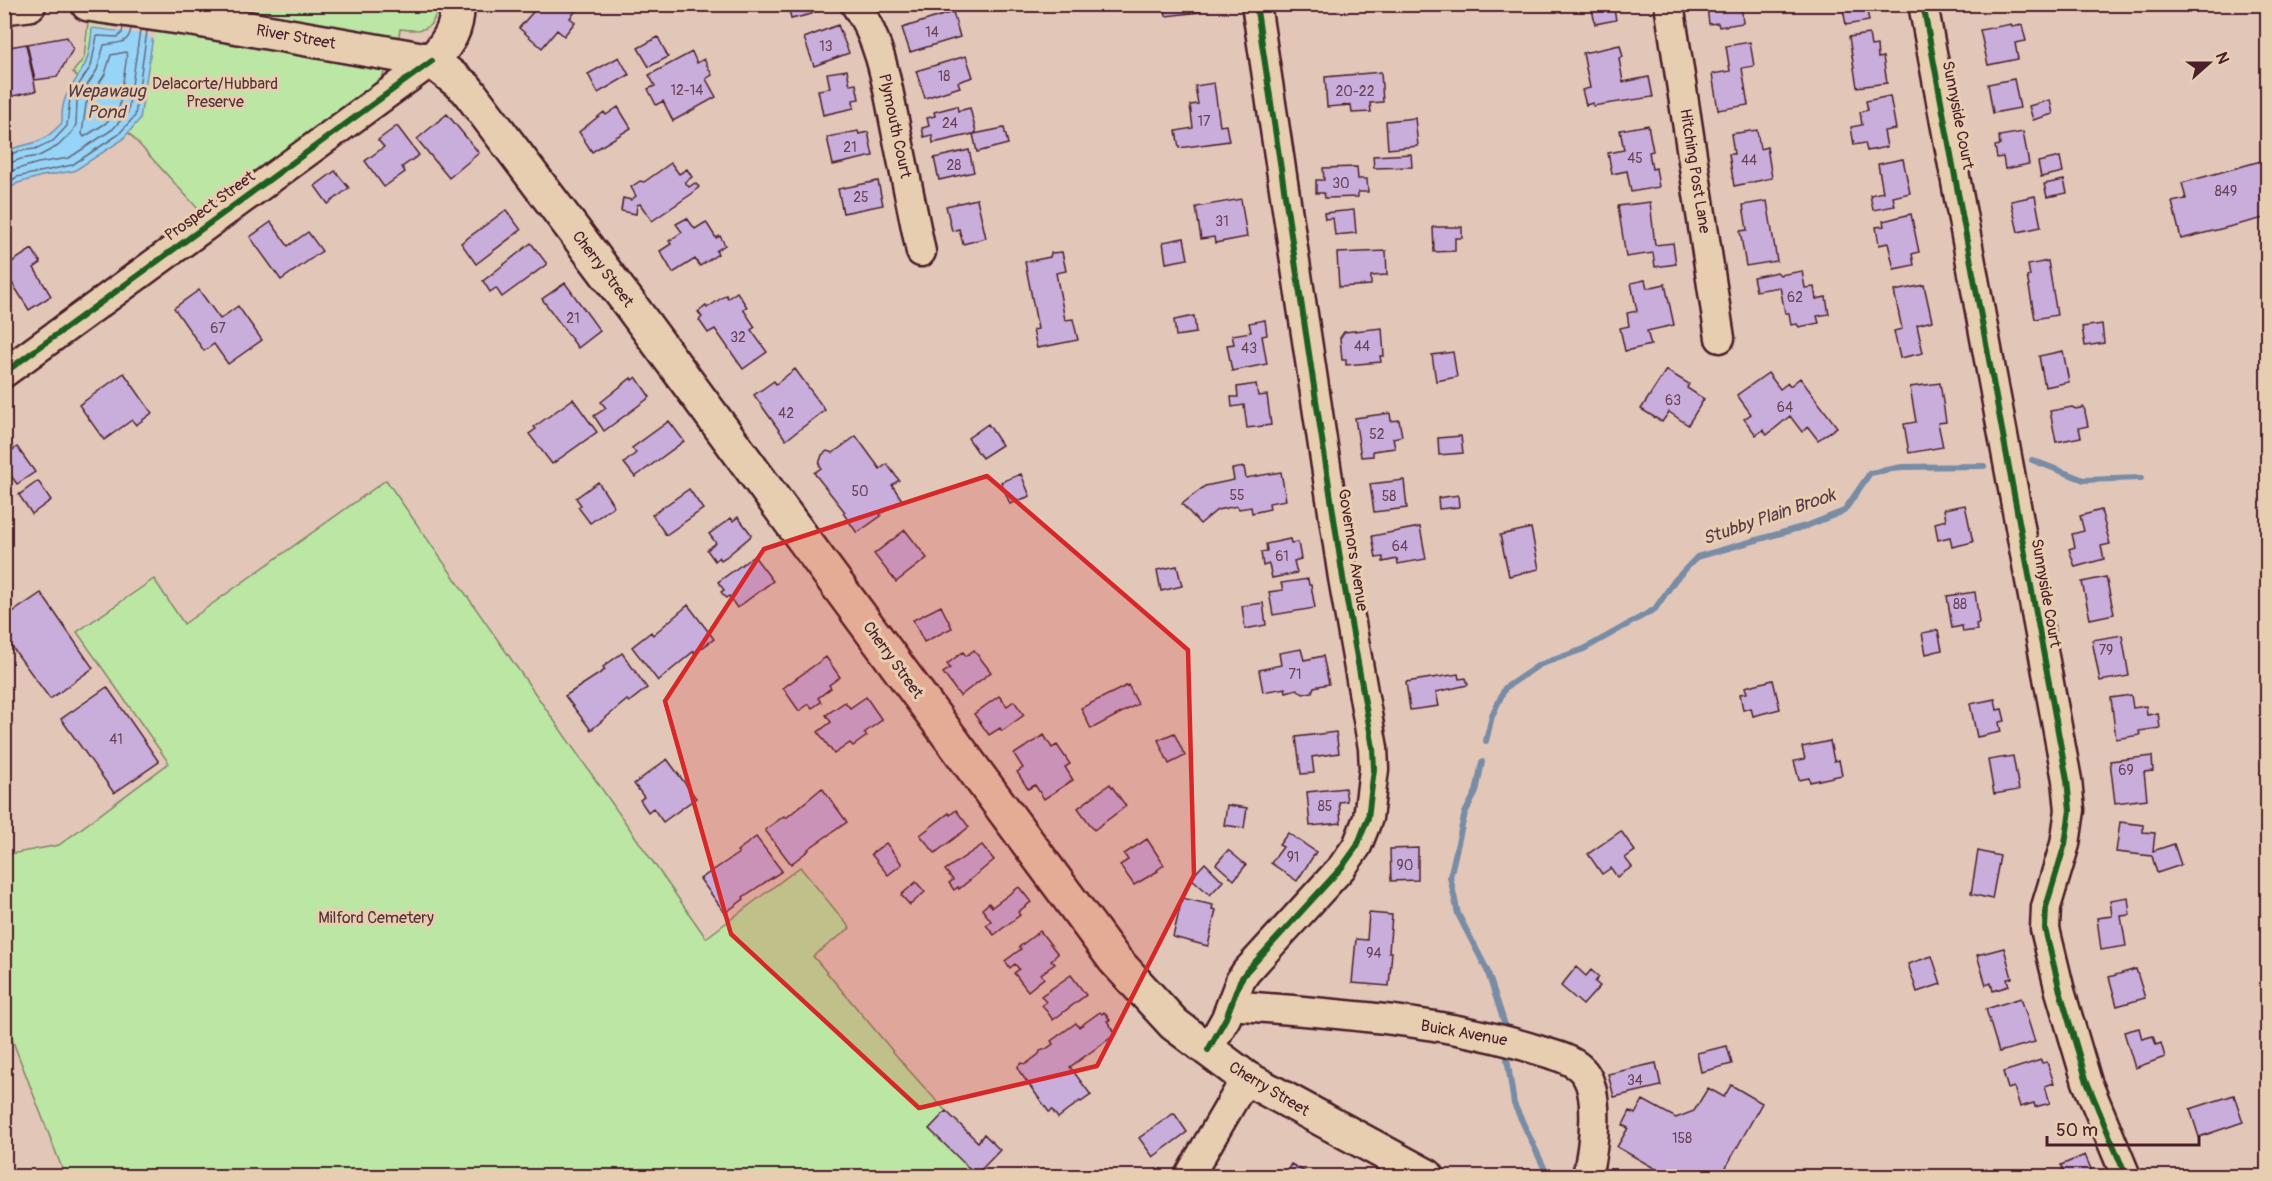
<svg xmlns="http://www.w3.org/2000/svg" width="2272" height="1181" font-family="Pangolin,sans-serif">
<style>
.green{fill:#bbe6a3;stroke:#828267;stroke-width:1.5}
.water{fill:#96d5f7;stroke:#788ca5;stroke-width:1.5}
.pier{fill:#e2c7b9}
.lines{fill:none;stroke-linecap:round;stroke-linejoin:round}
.shore{stroke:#68687d;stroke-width:1.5}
.stream{stroke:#788ca5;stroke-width:6}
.building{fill:#c9addb;stroke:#4a1f2b;stroke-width:1.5}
.minor-casing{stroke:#4a1f2b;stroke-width:33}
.major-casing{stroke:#4a1f2b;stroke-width:38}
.minor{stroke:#e8ceb0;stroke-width:28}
.major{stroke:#e8ceb0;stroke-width:33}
.cycleway-casing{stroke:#e8ceb0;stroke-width:10}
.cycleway{stroke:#1b5e20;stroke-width:6}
.marked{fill:#d62828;fill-opacity:0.2;stroke:#d62828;stroke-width:4.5;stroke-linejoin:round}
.labels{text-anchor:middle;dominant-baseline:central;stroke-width:6;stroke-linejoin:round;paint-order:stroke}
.number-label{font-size:14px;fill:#6a4257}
.street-label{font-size:16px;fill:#4a1f2b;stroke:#e8ceb0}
.park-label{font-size:16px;fill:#553337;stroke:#e8ceb0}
.water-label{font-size:18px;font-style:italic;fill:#553a4a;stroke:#e8ceb0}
</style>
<rect width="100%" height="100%" fill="#e2c7b9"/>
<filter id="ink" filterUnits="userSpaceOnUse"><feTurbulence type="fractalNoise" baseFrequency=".0167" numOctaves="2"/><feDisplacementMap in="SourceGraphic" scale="12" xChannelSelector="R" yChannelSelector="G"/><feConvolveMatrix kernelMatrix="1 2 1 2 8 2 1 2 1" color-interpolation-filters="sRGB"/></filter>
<g filter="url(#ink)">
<path class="green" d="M90 5H437C435 31 422 32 400 29L399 36 379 85 201 212 73 72 84 58Z
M386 480 706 938 800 867 850 928 813 956 906 1067 987 1157 968 1176H65L5 1021V855L59 845 169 763 77 632 154 579 184 624Z"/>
<path class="water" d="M118 5 153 36 140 119 122 140 74 171 42 176 18 183 5 192 4 153C17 145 21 147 33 143 45 140 54 131 62 123 61 92 72 90 84 66 90 55 91 40 92 28L117 31Z"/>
<path class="pier" d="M115 4H161L155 39 149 38V35L91 27 89 29 92 25 114 28Z"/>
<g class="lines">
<path class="shore" d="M126 52 127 55 119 109 106 123 84 137 82 134 86 104 105 74 111 55Z
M4 157 19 151 35 149 53 141 67 126 70 98 91 66 97 36 118 37 122 33 123 27
M4 165 21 159 39 156 58 146 72 132 76 125 77 101 97 70 104 45C116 42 129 46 131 28
M4 176 14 170 38 163 69 158 113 129 128 112 140 30
M4 185 17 177 72 165 118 135 135 116 147 31"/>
<path class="stream" d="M2032 460 2084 480 2141 478
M1486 741 1492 716 1505 688 1539 665 1584 649 1655 609 1675 580 1697 557 1809 525 1844 511 1870 473 1902 467 1984 466
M1482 762 1476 792 1465 813 1450 877 1458 914 1487 970 1505 1025
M1507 1058 1514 1104 1548 1176"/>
</g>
<path class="building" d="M540 4 580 6 570 18 575 22 564 36 557 30 542 48 519 28Z
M788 4H810L812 14 791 19Z
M1165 4H1198L1200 12 1166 16Z
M1323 4H1342L1343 6 1323 9Z
M1591 4H1613L1616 20 1595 24Z
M1713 4H1741L1743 23 1719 27 1718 23 1709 24 1707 7Z
M1842 4H1871L1866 5 1869 21 1846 25Z
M953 12 960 37 910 52 902 28Z
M2011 24 2012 27 2022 25 2026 41 2015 43 2018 59 1988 65 1980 30Z
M838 25 849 53 814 66 804 38Z
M1869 34 1871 46 1877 45 1878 58 1883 57 1887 83 1857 87 1849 37Z
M67 37 73 49 57 77 35 80 27 44Z
M658 37 668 57 649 67 638 48Z
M1750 42 1754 66 1742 68 1748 105 1718 110 1712 74 1730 71 1726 46Z
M26 44 36 91 4 98V48Z
M1620 45 1623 57 1619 58 1623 82 1649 77 1653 97 1593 106V103L1586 105 1582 90 1590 88 1583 53Z
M692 52 697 63 704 59 712 75 706 79 716 97 673 121 663 101 656 105 648 89 655 86 649 75Z
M966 56 973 77 958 82 960 87 925 98 916 71Z
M619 57 629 75 598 93 588 74Z
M847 70 850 85 856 84 859 99 853 100 854 108 823 115 818 90 830 88 827 73Z
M1381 72 1383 102 1370 103 1371 112 1352 113 1351 105 1327 107 1325 77Z
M2014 79 2020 108 1993 113 1988 84Z
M1214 83 1220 126 1226 125 1229 141 1179 148 1176 131 1193 128 1190 105 1198 104 1195 86Z
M1890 96 1896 129 1884 131 1887 147 1867 151 1865 143 1854 145 1851 127 1862 125 1860 112 1868 110 1866 101Z
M2050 100 2053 114 2033 120 2029 106Z
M957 106 958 111 970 108 976 132 974 134 1004 128 1008 144 977 152 973 134 933 143 932 135 924 137 922 128 929 126 927 118 935 116 934 112Z
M618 107 631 128 592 152 579 132 604 112 606 115Z
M447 114 479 153 449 178 417 139Z
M1415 118 1418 146 1388 149 1386 121Z
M1648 125 1653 151 1649 152 1652 169 1656 168 1659 187 1631 192 1627 171 1612 174 1608 153 1624 150 1620 130Z
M397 126 419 155 402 167 405 172 384 187 365 161 384 147 378 140Z
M1757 130 1760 149 1767 147 1772 178 1734 186 1729 154H1734L1731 134Z
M858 131 859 134 868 132 873 156 833 165 827 137Z
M2023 132 2029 164 2005 169 2003 157 1997 158 1995 146 2000 145 1999 136Z
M969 150 974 172 939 180 934 158Z
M1411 154 1412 167 1374 168 1373 156Z
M2060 157 2063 172 2041 177 2038 162Z
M1903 159 1910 193 1893 197 1895 206 1873 210 1870 195 1883 192 1878 164Z
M2268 159V217L2181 239 2172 202 2186 199 2182 183Z
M671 163 679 174 687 169 692 177 685 182 689 187 695 183 699 187 693 193 652 221 640 204 637 205 636 214 621 211 623 198 631 200 636 196 631 187 640 181 644 182Z
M1357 167 1358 179H1367L1368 192H1358V197L1325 198 1324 193H1316V180H1324L1323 168Z
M335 171 349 188 328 204 315 186Z
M2064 180 2067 193 2047 197 2044 184Z
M878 181 883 205 843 213 838 189Z
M2035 196 2041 227 2018 232 2011 201Z
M977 199 986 238 963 244 959 229 952 231 946 206Z
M1241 199 1247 237 1215 243 1214 237 1201 239 1196 207Z
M1767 201 1777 261 1746 266 1740 231 1747 230 1743 205Z
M1650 202 1655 245 1673 243 1676 264 1655 267 1653 253 1626 257 1618 206Z
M506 210 521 230 476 264 461 243Z
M1354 210 1356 233 1335 235 1333 218 1325 219 1324 213Z
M1911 214 1919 252 1912 254 1914 265 1894 269 1888 243 1879 245 1876 227 1884 226 1883 221Z
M687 218 695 229 706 222 716 238 720 236 725 245 716 251 718 254 700 266 695 259 673 273 660 251 671 244 669 241 682 232 676 224Z
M271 222 288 246 308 232 322 251 281 280 250 237Z
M1433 227H1462V238H1455V251L1434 252Z
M1184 238 1188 259 1166 263 1163 242Z
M531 243 547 264 502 297 496 288 490 292 483 281Z
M32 249 41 263 34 268 51 296 29 310 4 270V267Z
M1386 251 1387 275 1371 276V285L1339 287 1337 253Z
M1062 252 1066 271 1056 273 1065 320 1073 319 1078 340 1037 348 1033 330 1038 329 1025 262 1050 257 1051 253Z
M2048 261 2057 315 2035 319 2027 276H2030L2028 265Z
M1802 271 1805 288 1814 287 1816 299 1826 297 1829 314 1817 316 1819 323 1799 327 1797 324 1791 325 1789 313H1785L1780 287 1756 291 1753 277 1777 272 1780 275Z
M1645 280 1647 288 1665 284 1674 325 1647 331 1651 345 1625 351 1620 328 1629 326 1627 313 1637 311 1631 283Z
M565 283 600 331 578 348 542 299Z
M1924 285 1932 321 1917 325 1923 353 1900 358 1894 331 1902 329 1894 291Z
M199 290 220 319 238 306 262 340 228 364 214 344 204 351 174 308Z
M737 292 747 307 743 309 755 327 751 330 767 352 743 369 715 329 708 333 699 320 702 317 698 312 706 306 707 308 726 295 728 298Z
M1194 316 1196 333 1176 336 1174 320Z
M1265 320 1267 335 1262 336 1267 364 1232 371 1227 345 1234 344 1232 335 1251 332 1249 323Z
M2102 324 2104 343 2085 346 2082 327Z
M1382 328 1384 356H1380L1381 362 1346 365V360H1342L1340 338 1344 332Z
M2063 351 2069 382 2045 387 2039 356Z
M1453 352 1457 377 1436 381 1432 355Z
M795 369 825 410 786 440 754 395 774 381 776 384Z
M1666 370 1689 384 1687 388 1704 399 1688 425 1669 412 1662 422 1641 409Z
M124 373 152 413 136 425 132 420 104 440 79 405Z
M1768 373 1780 389 1788 383 1790 386 1800 378 1837 427 1818 440 1808 427 1802 432 1790 416 1767 435 1763 430 1756 435 1744 419 1751 414 1737 395Z
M636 377 650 397 604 431 594 416 606 408 601 402 631 378 632 380Z
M1940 383 1946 422 1938 423 1943 447 1909 453 1904 424 1916 422 1910 387Z
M1256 384 1258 396 1267 395 1271 425 1247 428 1244 405 1232 407 1231 397H1238L1237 387Z
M573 399 597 432 552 464 529 434 536 429 534 427Z
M2072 407 2076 409 2084 407 2088 426 2079 428 2081 437 2056 442 2050 411Z
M1390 413 1391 421 1399 420 1402 436 1393 438 1395 448 1373 451V456L1361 457 1355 418Z
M669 421 684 441 635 477 624 463 636 453 632 448Z
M988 424 1002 445 982 458 968 438Z
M856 436 880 469 887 464 899 480 892 485 902 500 880 514 881 516 857 533 843 513 845 512 814 473 821 468 819 464 822 455 827 451 833 453Z
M1461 436 1463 453 1439 455 1438 438Z
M17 447 35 472 17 484 4 466V456Z
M1244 467 1246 478 1281 472 1286 500 1269 503 1270 509 1252 513 1251 507 1239 509 1237 506 1217 510 1200 524 1182 504 1205 486 1234 480 1232 469Z
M1021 474 1030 496 1010 504 1001 482Z
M1404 480 1407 508 1374 512 1370 484Z
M38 481 51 500 32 514 19 495Z
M598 482 614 506 590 523 578 507 581 505 576 498Z
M689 489 703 509 666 535 652 515Z
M1458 495 1459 507 1439 509 1438 498Z
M1965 505 1973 542 1952 547 1950 537 1938 540 1935 523 1946 520 1944 509Z
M2101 510 2110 544 2101 546 2104 559 2075 567 2069 549 2075 547 2072 534 2084 531 2080 516Z
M738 517 751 534 750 537 726 557 721 560 719 557 715 561 707 550 716 543 709 534 731 518 733 521Z
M1420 527 1426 559 1398 564 1397 559 1383 562V557L1376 558 1372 536Z
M1531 528 1539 569 1509 576 1500 535Z
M905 530 927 558 896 582 874 554Z
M1290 539 1291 543 1298 542 1301 559 1294 561 1297 573 1272 578 1269 564 1263 566 1261 552 1267 551 1266 544Z
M754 556 773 581 737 608 729 596 726 598 721 592 724 590 718 582Z
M1177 566 1182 586 1161 591 1157 570Z
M2106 577 2114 614 2090 619 2082 582Z
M1308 579 1309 585H1311L1315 608 1273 615 1269 592 1283 590 1281 583Z
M1975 592 1979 623 1976 624 1977 630 1963 632 1962 626 1952 628 1947 596Z
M41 593 93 668 50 699 4 636V618Z
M1263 603 1266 625 1245 629 1242 606Z
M688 605 714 639 695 653 694 651 658 681 632 647 651 632 653 635Z
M941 606 952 628 924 642 913 620Z
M1938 630 1942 650 1926 654 1922 633Z
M2122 635 2129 676 2100 681 2092 640Z
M1301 649 1304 660 1323 656 1329 684 1314 687 1312 692 1303 694 1297 689 1286 692 1285 688 1263 692 1259 670 1281 665 1279 653Z
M974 650 991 672 960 696 943 673 950 668 947 664 963 652 966 656Z
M622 653 647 688 629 702 627 700 591 730 565 696 605 670 603 667Z
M826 657 840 677 829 685 831 688 818 698 821 702 812 708 809 704 799 711 783 688Z
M1458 674 1459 679 1466 678 1468 685 1436 692 1439 706 1410 710 1406 682Z
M1773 680 1780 709 1753 716 1751 708 1743 710 1740 694 1747 693 1745 687Z
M1128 685 1138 704 1091 729 1081 708Z
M107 687 159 762 114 793 61 719Z
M2131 695 2133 708 2146 706 2147 715 2158 713 2160 728 2139 731 2140 735 2116 739 2111 698Z
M999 696 1007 706 1014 701 1024 715 1002 731 1000 728 989 735 974 714Z
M866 697 882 720 864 733 867 736 853 746 850 743 834 754 818 732 831 722 826 715 845 702 850 708Z
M1995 699 1997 710 2002 709 2005 721 1999 722 2001 732 1977 737 1970 704Z
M1336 732 1339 753 1312 757 1314 773 1301 774 1296 737Z
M1174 733 1185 756 1169 764 1158 740Z
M1044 735 1052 748 1057 745 1070 764 1065 767 1073 780 1044 799 1035 785 1028 789 1017 772 1023 768 1014 754Z
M1830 741 1834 761 1839 760 1842 775 1810 782 1809 778 1799 780 1794 761 1805 759 1802 747Z
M2013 756 2019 790 1994 794 1988 760Z
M2152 756 2153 771 2144 772 2147 799 2115 803 2110 761Z
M667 759 696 798 663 822 653 808 648 812 640 800 644 797 634 784Z
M1110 784 1126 806 1094 830 1078 808Z
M822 788 847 822 808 849 809 850 791 864 765 830 784 816 786 818Z
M1345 788 1347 801 1339 802 1341 823 1310 826 1307 792Z
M1227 805 1247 808 1244 828 1224 825Z
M956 810 969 827 935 853 920 835 949 813 950 815Z
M2120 822 2143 825V832L2155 833 2153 851 2174 844 2181 865 2157 873 2152 856 2116 852Z
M1621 831 1635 851 1625 858 1632 867 1617 877 1611 868 1602 874 1588 854Z
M1288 833 1316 852 1297 881 1271 863 1283 847 1279 845Z
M756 837 782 871 743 897 744 899 725 913 700 879 739 853 737 851Z
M1147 839 1164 865 1157 870 1158 871 1134 885 1120 865 1128 860 1124 854Z
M886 843 902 864 888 875 871 854Z
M982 845 994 860 959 889 958 887 954 890 949 883 953 880 945 870Z
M1418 848V880L1391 881 1390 849Z
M1228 850 1246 865 1234 880 1216 864Z
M1978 851 2000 856 1992 899 1971 894Z
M1205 863 1223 881 1210 895 1191 878Z
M916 882 925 892 910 905 901 895Z
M1019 887 1031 902 1018 912 1020 915 994 935 986 925 991 921 982 909 989 903 992 907Z
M2128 897 2130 915 2121 916 2126 946 2101 950 2097 918 2112 916 2110 900Z
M1182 898 1213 905 1212 909 1216 910 1208 946 1173 937Z
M1369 913 1392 915 1389 952H1392L1389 986 1352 983 1356 939 1367 940Z
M1040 931 1058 954 1051 960 1055 964 1041 974 1044 978 1028 991 1014 973 1019 969 1015 964 1010 968 1005 961 1021 949 1019 947Z
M2004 948 2012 978 2007 979 2009 986 1993 991 1991 983 1986 985 1977 955Z
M1932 956 1941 984 1917 992 1908 964Z
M1576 967 1586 976 1591 970 1599 977 1595 982 1600 986 1583 1005 1561 986Z
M2136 969 2145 998 2117 1006 2109 977Z
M1071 975 1086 995 1053 1020 1042 1005 1046 1002 1041 996Z
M2021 998 2035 1042 1999 1052 1986 1009Z
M1100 1012 1102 1014 1104 1012 1110 1020 1107 1021 1116 1034 1070 1067 1091 1095 1081 1102 1080 1101 1058 1118 1052 1110 1049 1112 1019 1071 1018 1066 1022 1063 1026 1064 1039 1054 1040 1051 1046 1049 1053 1044 1051 1041 1076 1023 1079 1027Z
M2139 1028 2142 1039 2153 1036 2156 1045 2161 1043 2165 1057 2135 1068 2124 1032Z
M1727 1046 1732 1064 1701 1072 1697 1053Z
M2041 1060 2042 1063 2047 1062 2054 1083 2045 1086 2050 1103 2035 1107 2034 1103 2020 1107 2014 1087 2008 1089 2003 1072Z
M1656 1063 1661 1086 1614 1097 1608 1074Z
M1731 1085 1762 1103 1721 1176H1668L1617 1147 1628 1128 1623 1125 1630 1111 1635 1114 1643 1100 1676 1118 1694 1111 1708 1088 1724 1097Z
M2234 1095 2243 1122 2199 1137 2190 1109Z
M946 1111 978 1142 984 1134 1000 1150 976 1175 929 1129Z
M1174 1113 1187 1132 1153 1157 1139 1138Z
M2085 1155 2094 1176H2066L2061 1165Z
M1291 1164 1312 1176H1284Z"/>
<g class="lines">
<g class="minor-casing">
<path id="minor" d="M855 4C882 41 888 91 897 135 905 174 913 213 921 252
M1669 4 1720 338
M1923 4 2067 780 2070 810 2065 844 2046 907 2045 929 2060 991 2087 1082 2126 1176
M4 373 432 61
M1231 1005C1334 1014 1442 1019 1541 1051 1554 1055 1572 1059 1582 1070 1602 1091 1593 1150 1587 1176
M1208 1050 1226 1018 1240 981 1246 972 1342 867 1357 846 1368 818 1374 769 1373 748 1343 578 1256 4
M1189 1176 1246 1078"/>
</g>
<g class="major-casing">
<path id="major" d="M88 4 199 20 432 61 466 88 631 306 1114 959 1174 1024 1246 1078 1427 1176
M4 7 29 4
M432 61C448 43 458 29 457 4"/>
</g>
<use href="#minor" class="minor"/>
<use href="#major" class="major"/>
<g class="cycleway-casing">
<path id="cycleway" d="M1923 4 2067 780 2070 810 2065 844 2046 907 2045 929 2060 991 2087 1082 2126 1176
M4 373 432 61
M1208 1050 1226 1018 1240 981 1246 972 1342 867 1357 846 1368 818 1374 769 1373 748 1343 578 1256 4"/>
</g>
<use href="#cycleway" class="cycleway"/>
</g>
</g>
<path class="marked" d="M987 476 1188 650 1194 875 1097 1066 919 1108 731 934 665 701 764 549Z"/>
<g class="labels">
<g class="number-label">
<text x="932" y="32">14</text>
<text x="826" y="46">13</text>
<text x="944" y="76">18</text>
<text x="687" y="90">12-14</text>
<text x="1355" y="91">20-22</text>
<text x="1204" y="121">17</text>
<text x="950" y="123">24</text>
<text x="850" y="147">21</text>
<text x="1635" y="158">45</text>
<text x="1749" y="160">44</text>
<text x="954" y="165">28</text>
<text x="1341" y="183">30</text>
<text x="2226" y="191">849</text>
<text x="861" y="197">25</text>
<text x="1222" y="221">31</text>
<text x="1795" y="297">62</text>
<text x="573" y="318">21</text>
<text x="218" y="328">67</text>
<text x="738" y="337">32</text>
<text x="1362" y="346">44</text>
<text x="1249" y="348">43</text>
<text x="1673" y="400">63</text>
<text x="1785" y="407">64</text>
<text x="786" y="413">42</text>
<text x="1377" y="434">52</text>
<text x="860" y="491">50</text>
<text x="1237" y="495">55</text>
<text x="1389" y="496">58</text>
<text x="1400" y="546">64</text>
<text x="1282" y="556">61</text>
<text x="1960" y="604">88</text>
<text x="2106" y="650">79</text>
<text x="1295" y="674">71</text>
<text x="116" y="739">41</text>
<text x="2126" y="770">69</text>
<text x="1325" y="806">85</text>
<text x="1293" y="857">91</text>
<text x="1405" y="865">90</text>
<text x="1374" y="953">94</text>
<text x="1635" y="1080">34</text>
<text x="1682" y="1138">158</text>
</g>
<g class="street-label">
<text transform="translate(296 37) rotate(10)">River Street</text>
<text transform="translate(1958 115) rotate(79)">Sunnyside Court</text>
<text transform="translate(895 126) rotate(78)">Plymouth Court</text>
<text transform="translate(1695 171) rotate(81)">Hitching Post Lane</text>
<text transform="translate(210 206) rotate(-36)">Prospect Street</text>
<text transform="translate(603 269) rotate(53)">Cherry Street</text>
<text transform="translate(1353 550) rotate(81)">Governors Avenue</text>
<text transform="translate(2046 593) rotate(80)">Sunnyside Court</text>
<text transform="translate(893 660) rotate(54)">Cherry Street</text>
<text transform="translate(1464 1033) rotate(10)">Buick Avenue</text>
<text transform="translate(1269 1089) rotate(31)">Cherry Street</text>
</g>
<g class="park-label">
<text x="215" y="84">Delacorte/Hubbard<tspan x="215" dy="18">Preserve</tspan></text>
<text x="376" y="918">Milford Cemetery</text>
</g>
<g class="water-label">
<text x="106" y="91">Wepawaug<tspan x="106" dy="21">Pond</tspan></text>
<text transform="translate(1769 517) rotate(-19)">Stubby Plain Brook</text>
</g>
</g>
<rect width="2272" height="1181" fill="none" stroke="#e8ceb0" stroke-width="24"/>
<rect x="12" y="12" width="2248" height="1157" fill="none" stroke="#4a1f2b" stroke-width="2" filter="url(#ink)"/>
<g transform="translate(2209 63) rotate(69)" stroke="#e8ceb0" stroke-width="4.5" paint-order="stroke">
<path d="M0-4.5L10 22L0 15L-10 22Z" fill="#4a1f2b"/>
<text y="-9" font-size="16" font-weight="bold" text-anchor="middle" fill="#4a1f2b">N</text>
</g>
<path d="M2047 1136v9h152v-9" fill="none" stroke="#4a1f2b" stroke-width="3"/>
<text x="2056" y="1136" font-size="18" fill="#4a1f2b" stroke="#e8ceb0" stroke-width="4.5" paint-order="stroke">50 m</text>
</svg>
